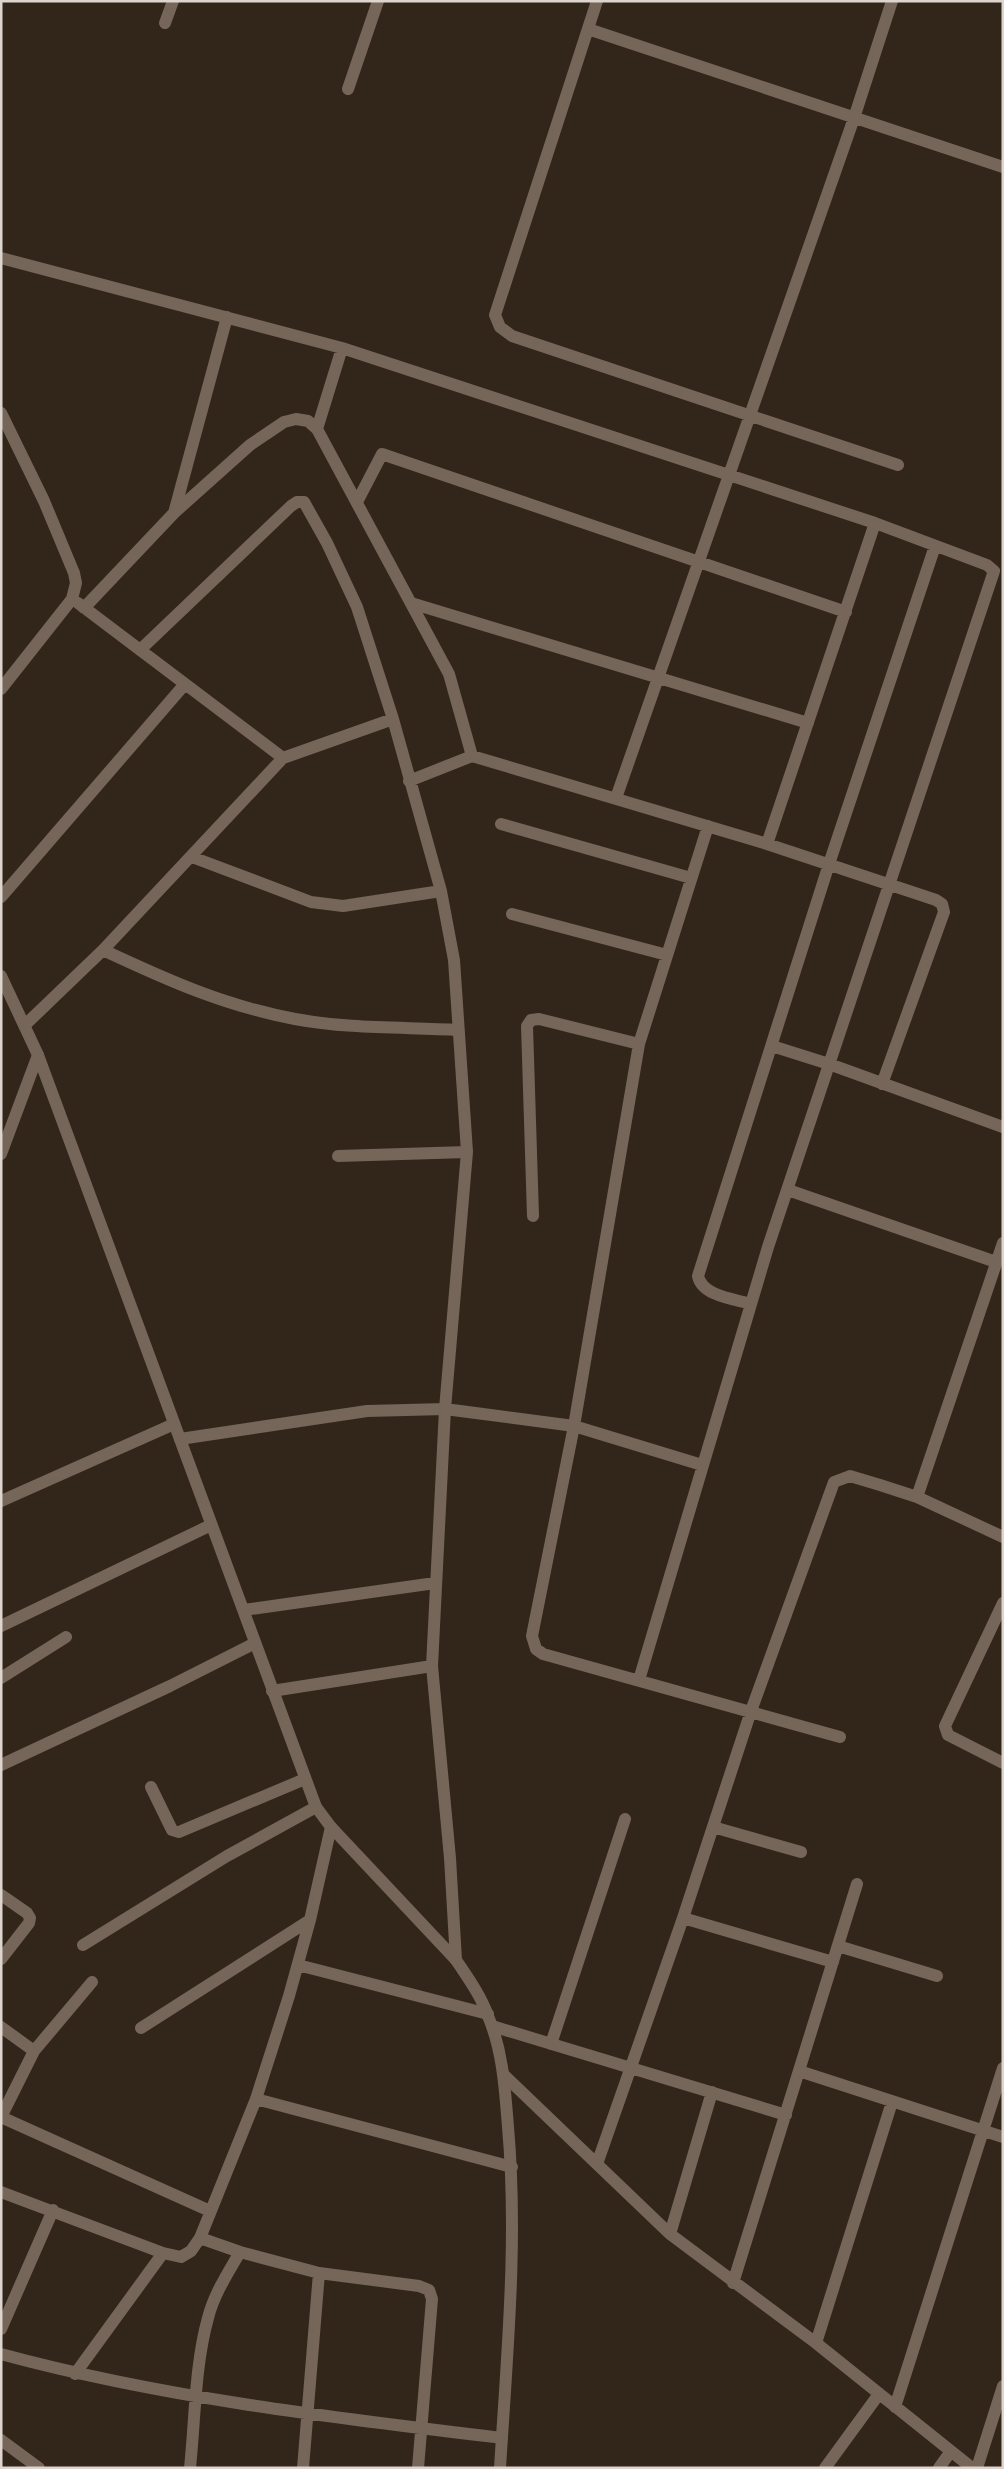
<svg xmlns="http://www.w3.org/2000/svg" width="1004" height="2469" font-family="'Titillium Web',sans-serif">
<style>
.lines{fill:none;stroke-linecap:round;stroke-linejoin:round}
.minor{stroke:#766659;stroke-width:12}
.tertiary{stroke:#766659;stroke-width:12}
</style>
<rect width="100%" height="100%" fill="#32251a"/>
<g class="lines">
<path class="minor" d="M597 1 495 315 500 327 512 336 898 465
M165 23 173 1
M588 29 1003 167
M348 89 378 1
M1 258 342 348 875 523 987 565 994 571 768 1247 639 1680
M317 429 342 348
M357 502 382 454 846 612
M174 513 227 317
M78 603 283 758
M411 603 808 723
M84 608 174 513 250 445 284 422 296 419 308 421 317 429 449 674 472 756
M140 650 291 506 297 502H304L327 543 357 607 393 719 441 891 454 960 467 1152 445 1409 432 1666 450 1858 456 1960
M409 781 472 756 767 844 936 900 942 904 944 912 882 1084
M616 798 854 118 892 1
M501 824 691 878
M708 826 639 1044 574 1426 532 1636 536 1649 543 1654 840 1737
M767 844 875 523
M192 857 311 902 343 906 441 891
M1 897 185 684
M512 914 667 955
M103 950C167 980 225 1006 295 1019 348 1029 404 1027 458 1030
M25 1025 103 950 283 758 393 719
M772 1046 829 1064 1003 1127
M1 1154 38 1055
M338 1156 467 1152
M788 1190 996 1262
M533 1216 527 1026 531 1020 539 1019 639 1044
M751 1304C734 1299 702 1296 698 1276L829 864 935 546
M180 1439 367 1411 445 1409 574 1426 702 1465
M917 1497 1003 1243
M1 1501 174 1424
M1003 1603 945 1726 948 1735 1003 1763
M244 1610 435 1583
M1 1626 211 1525
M1 1678 66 1637
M272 1691 432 1666
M1 1765 170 1686 255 1643
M151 1787 172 1830 179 1832 305 1779
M713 1827 801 1852
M1 1895 27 1913 30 1918 29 1923 1 1959
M683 1918 833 1962
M83 1945 227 1856 316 1807
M838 1946 937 1976
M298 1965 488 2014
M492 2026 786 2115
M1 2027 34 2051
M141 2028 310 1920
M551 2044 625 1819
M799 2071 1003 2137
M504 2075 670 2234 816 2343 972 2468
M256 2099 512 2167
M1 2117 210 2211
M1 2117 34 2051 92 1982
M597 2164 683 1918 751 1711 834 1482 850 1476 880 1485 917 1497 1003 1537
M1 2192 163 2253 181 2257 191 2251 200 2238 256 2099 289 1996 310 1920 331 1827
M670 2234 712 2092
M200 2238 240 2252 319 2273 419 2286 429 2290 432 2299 418 2468
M733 2283 857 1884
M1 2329 53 2210
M816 2343 892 2102
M1 2354C163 2398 336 2418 502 2438
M75 2374 163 2253
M895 2407 1003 2068
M1 2440 39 2468
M190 2468C195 2420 195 2364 208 2318 214 2294 228 2273 240 2252
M303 2468 319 2273
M825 2468 879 2394
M939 2468 951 2451
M977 2468 1003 2386"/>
<path class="tertiary" d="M1 413 44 501 74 573 76 583 72 599 1 689
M1 976 38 1055 316 1807 331 1827 456 1960C468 1978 481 1996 488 2016 503 2051 505 2090 508 2127 518 2240 507 2354 500 2468"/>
</g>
<rect width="1004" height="2469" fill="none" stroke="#ded5ce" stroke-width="5"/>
</svg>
